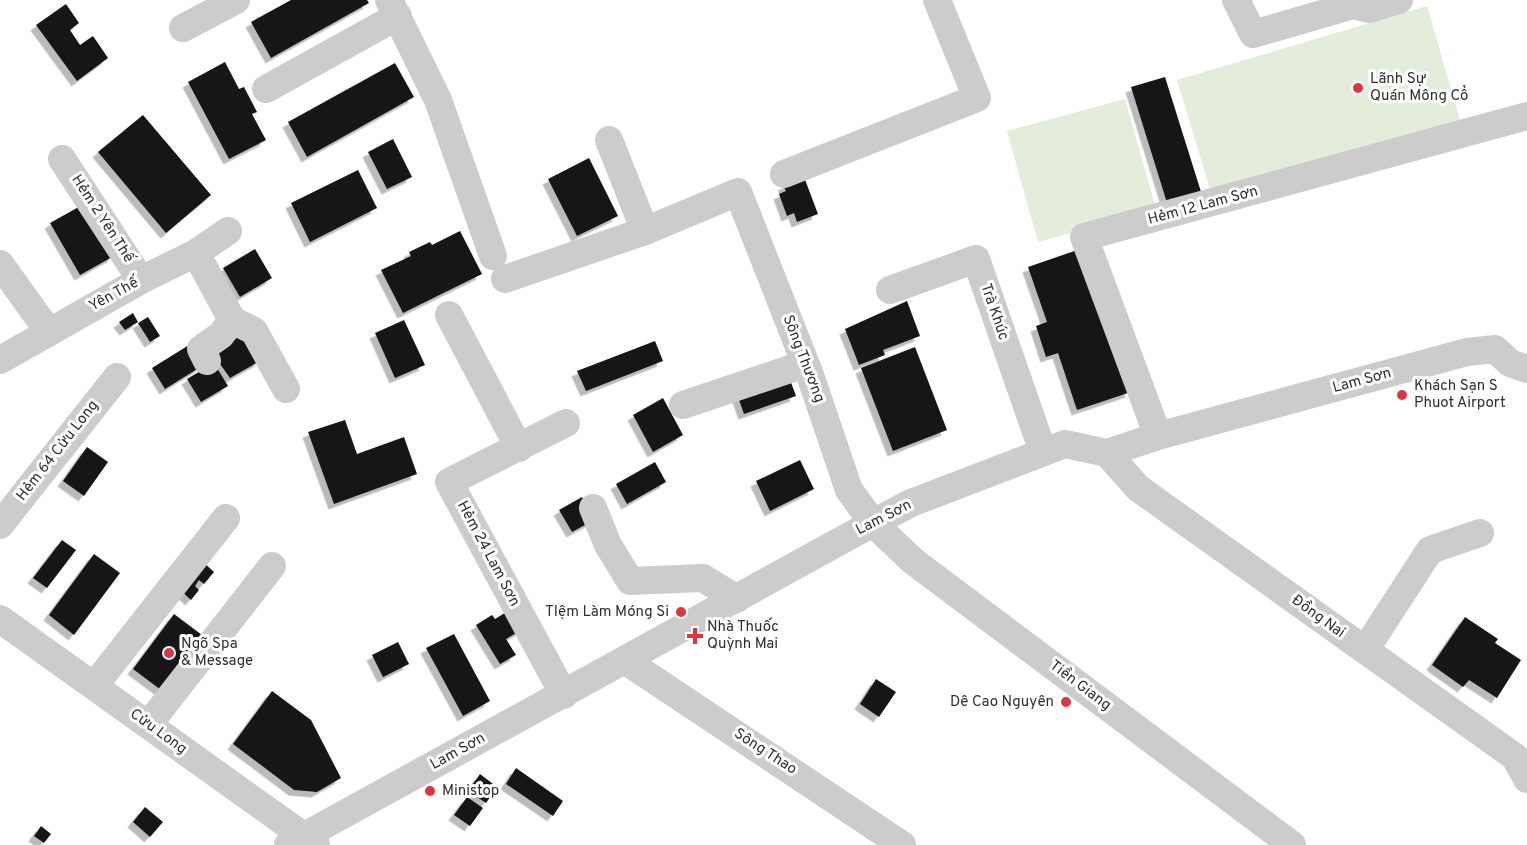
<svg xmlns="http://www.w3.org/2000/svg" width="1527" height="845" font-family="Overpass,sans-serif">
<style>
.green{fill:#e4ecdc}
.building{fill:#161616;filter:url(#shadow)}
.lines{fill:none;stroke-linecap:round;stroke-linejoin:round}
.minor{stroke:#ccc;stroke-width:28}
.poi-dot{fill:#e2343d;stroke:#fff;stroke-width:2}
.labels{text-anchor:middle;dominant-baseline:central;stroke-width:6;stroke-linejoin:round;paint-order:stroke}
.poi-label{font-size:15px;fill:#2f2f2f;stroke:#fff;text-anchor:start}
.street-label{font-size:15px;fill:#2f2f2f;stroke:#fff}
</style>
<defs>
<filter id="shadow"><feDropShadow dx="-5.5" dy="5.5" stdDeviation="0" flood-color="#0004"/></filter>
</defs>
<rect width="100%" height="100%" fill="#fff"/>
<path class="green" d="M1427 6 1461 123 1212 196 1177 80Z
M1125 99 1156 209 1038 242 1007 131Z"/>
<path class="building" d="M291 0H367L369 3 271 58 251 22Z
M66 4 79 23 70 30 80 45 93 36 108 58 77 81 36 25Z
M225 62 239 89 244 87 257 112 252 114 266 140 229 159 188 82Z
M395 63 414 97 307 157 288 122Z
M1165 77 1202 195 1168 206 1131 87Z
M143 115 211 195 166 233 98 152Z
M393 139 412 177 387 189 368 152Z
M589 158 618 216 577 236 548 179Z
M358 170 377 208 310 242 291 203Z
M804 177 818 214 797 222 794 213 787 216 779 194 786 191 783 185Z
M84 204 114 256 80 275 50 223Z
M460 231 482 274 403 313 381 270 411 256 409 252 430 242 432 245Z
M1083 248 1131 392 1077 410 1058 353 1046 357 1036 326 1047 322 1028 267Z
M255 249 272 278 240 297 223 268Z
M907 301 920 336 883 350 885 355 859 365 845 329Z
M133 313 138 322 125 330 119 322Z
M148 317 160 336 150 342 138 323Z
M404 320 425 365 395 378 375 333Z
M243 335 260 361 230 378 210 350Z
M655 341 663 361 586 391 577 371Z
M189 345 202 366 165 389 152 368Z
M915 347 947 430 893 451 861 368Z
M214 363 228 386 201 402 187 379Z
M789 377 796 396 744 414 733 383Z
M663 398 683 435 653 452 633 415Z
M345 420 357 454 404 437 417 474 334 504 308 432Z
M87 447 108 462 84 496 63 481Z
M800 460 814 489 770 511 756 481Z
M655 462 666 482 627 504 616 484Z
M582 497 594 520 572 532 559 510Z
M62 540 76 550 47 588 33 578Z
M94 554 120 573 74 635 49 615Z
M202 561 214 572 204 584 199 580 195 586 199 590 191 600 179 589Z
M513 608 525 628 506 639 516 655 500 664 476 625 492 615 495 619Z
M174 614 206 638 165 693 133 669Z
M1465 617 1498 639 1495 643 1521 660 1497 698 1469 680 1463 687 1432 665Z
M454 634 490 701 463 716 426 648Z
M398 642 409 664 383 677 372 655Z
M876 679 896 692 879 717 860 704Z
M272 691 311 720 341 778 317 792 294 790 233 744Z
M516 768 563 801 553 816 506 784Z
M480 774 497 787 486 803 468 791Z
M467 797 483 808 470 826 454 815Z
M145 807 163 822 150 837 133 822Z
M41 826 51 834 44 843 34 836Z"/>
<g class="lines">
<path class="minor" d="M389 0 438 100 493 256
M1236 0 1253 34 1353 5
M1350 0 1353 5 1370 9 1399 0
M183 28 236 0
M266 89 398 16
M609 140 645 231
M62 159 141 280
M784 174 977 98 937 0
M196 253 232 320 254 331 286 389
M0 264 49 332
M505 279 645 231 738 192 810 375 849 490 873 523 913 561 1292 845
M890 290 976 259 1043 452
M449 315 519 448
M0 360 141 280 196 253 228 231
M207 361 201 349 221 335 232 320
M683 405 805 364
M1158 436 1084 237 1527 116
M1107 453 1138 488 1515 757 1527 779
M593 508 608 545 630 581 703 578 737 599
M0 525 117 377
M0 619 316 845
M1365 650 1430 550 1480 533
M626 661 902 845
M94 686 226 518
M564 695 449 482 566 423
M148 725 272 566
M288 845 873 523 911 503 1065 444 1107 453 1158 436 1467 352 1495 349 1510 363 1527 369"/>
</g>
<g class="poi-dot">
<circle cx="1358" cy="88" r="6"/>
<circle cx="1402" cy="395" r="6"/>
<circle cx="681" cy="612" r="6"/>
<path d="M692 627h6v6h6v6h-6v6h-6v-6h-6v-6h6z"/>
<circle cx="169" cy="653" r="6"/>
<circle cx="1066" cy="702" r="6"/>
<circle cx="430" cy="791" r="6"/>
</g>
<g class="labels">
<g class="poi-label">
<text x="1370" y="79">Lãnh Sự<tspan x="1370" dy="17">Quán Mông Cổ</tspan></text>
<text x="1414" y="386">Khách Sạn S<tspan x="1414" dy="17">Phuot Airport</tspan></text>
<text x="669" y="612" text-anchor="end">TIệm Làm Móng Si</text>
<text x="707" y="627">Nhà Thuốc<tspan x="707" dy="17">Quỳnh Mai</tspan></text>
<text x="181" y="644">Ngõ Spa<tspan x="181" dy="17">&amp; Message</tspan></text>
<text x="1054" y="702" text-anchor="end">Dê Cao Nguyên</text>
<text x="442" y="791">Ministop</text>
</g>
<g class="street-label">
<text transform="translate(1203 206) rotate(-15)">Hẻm 12 Lam Sơn</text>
<text transform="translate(102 219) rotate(57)">Hẻm 2 Yên Thế</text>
<text transform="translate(114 295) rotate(-29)">Yên Thế</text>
<text transform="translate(994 312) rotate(71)">Trà Khúc</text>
<text transform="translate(803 359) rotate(69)">Sông Thương</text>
<text transform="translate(1362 381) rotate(-15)">Lam Sơn</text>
<text transform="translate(58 451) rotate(-52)">Hẻm 64 Cửu Long</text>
<text transform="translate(884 518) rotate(-27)">Lam Sơn</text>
<text transform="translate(488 554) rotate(62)">Hẻm 24 Lam Sơn</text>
<text transform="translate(1318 617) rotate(36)">Đồng Nai</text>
<text transform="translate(1080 686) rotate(37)">Tiền Giang</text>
<text transform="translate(158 732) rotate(36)">Cửu Long</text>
<text transform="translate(458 752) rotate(-29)">Lam Sơn</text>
<text transform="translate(765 752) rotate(33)">Sông Thao</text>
</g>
</g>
</svg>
